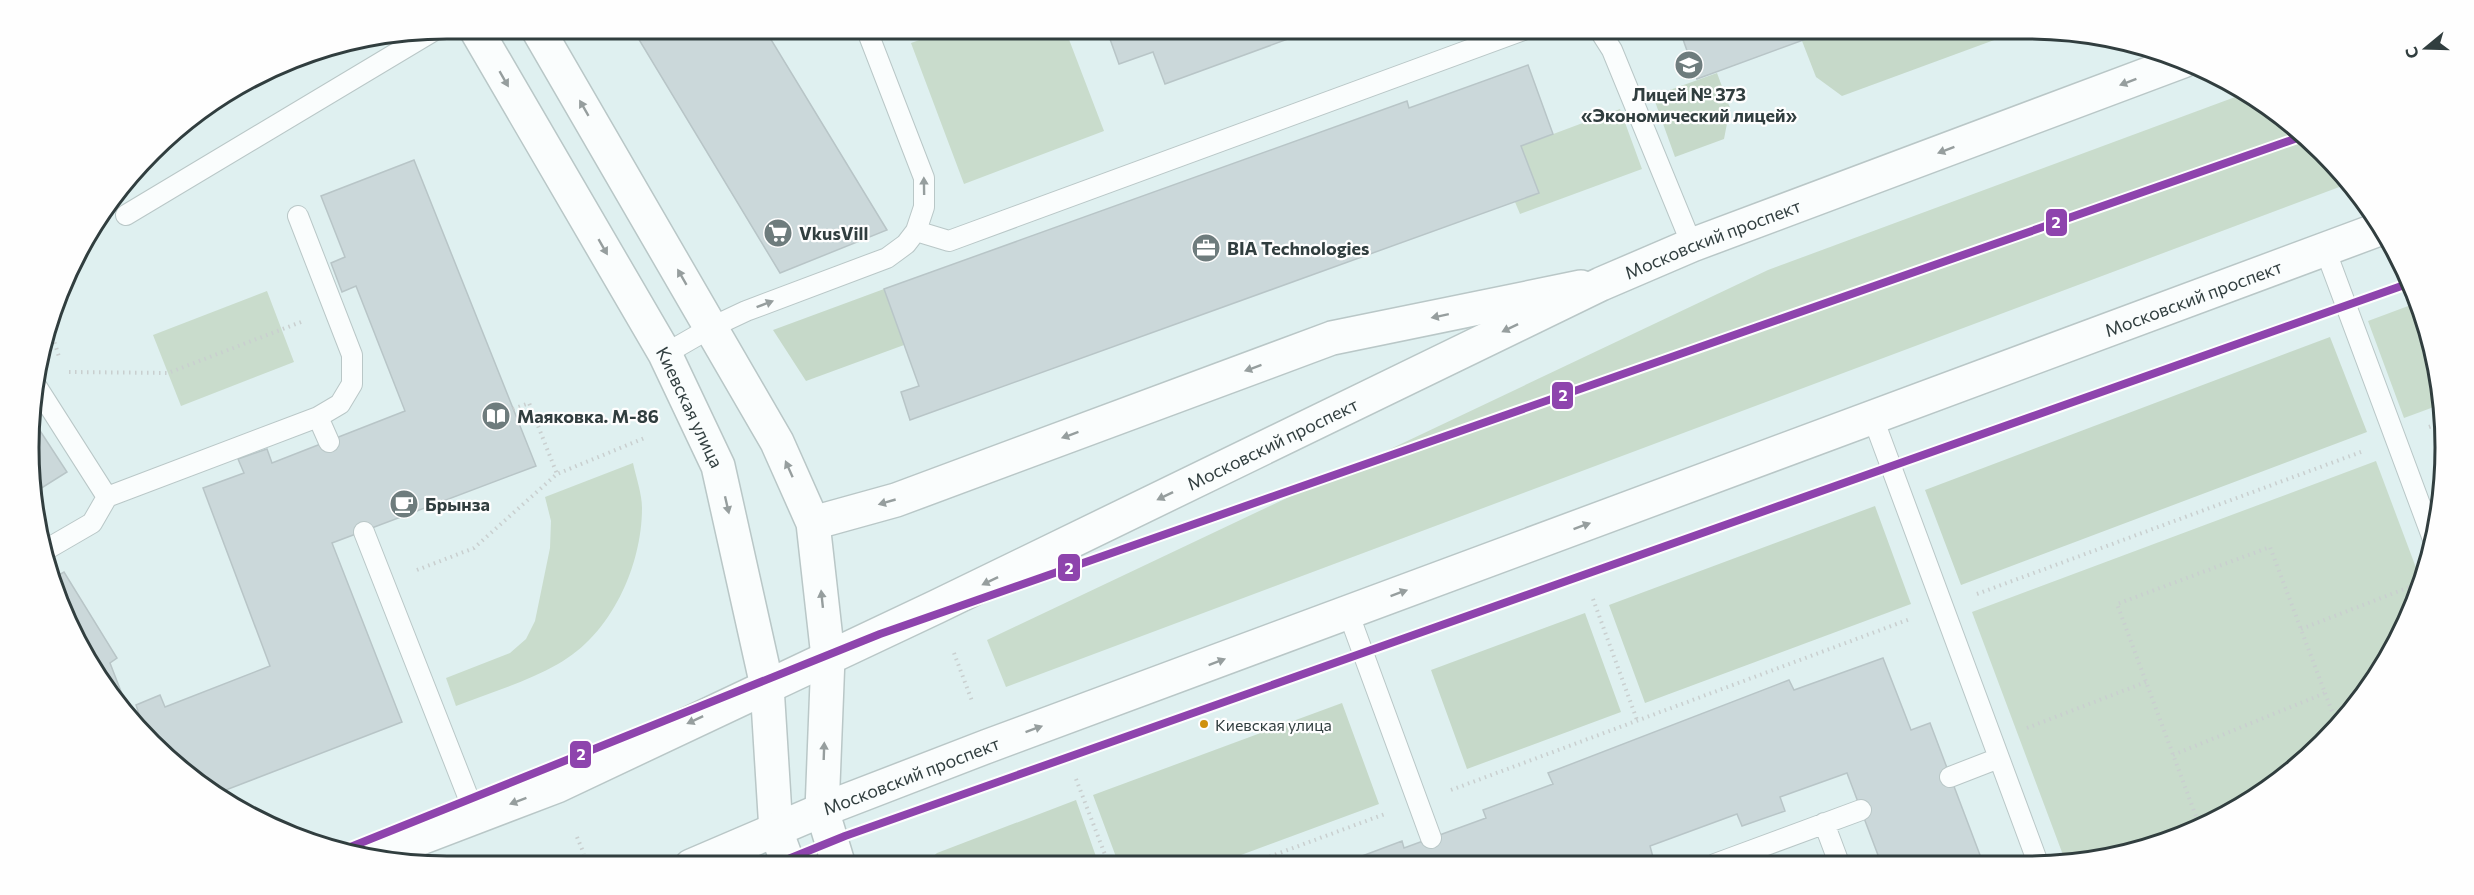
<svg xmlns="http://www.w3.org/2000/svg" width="2474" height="895" font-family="Commissioner,sans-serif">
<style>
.green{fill:#c9dccc}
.forest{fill:#c6d9c9}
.building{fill:#cbd8da;stroke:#b8c5c7;stroke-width:1.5}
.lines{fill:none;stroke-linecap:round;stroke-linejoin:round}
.service-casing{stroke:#b9c7c7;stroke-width:22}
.minor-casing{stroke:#b9c7c7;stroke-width:36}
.tertiary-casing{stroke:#b9c7c7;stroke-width:36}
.primary-casing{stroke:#b9c7c7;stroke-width:36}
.path{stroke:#c9cfcf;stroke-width:4;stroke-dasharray:1.5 4.5;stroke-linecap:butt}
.service{stroke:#fafdfd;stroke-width:20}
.minor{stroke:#fafdfd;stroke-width:33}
.tertiary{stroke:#fafdfd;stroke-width:33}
.primary{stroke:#fafdfd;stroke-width:33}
.metro-1-casing{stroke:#fefefe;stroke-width:12}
.metro-1{stroke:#8e44ad;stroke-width:8}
.oneway{fill:#969e9e}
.bus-dot{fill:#cf910d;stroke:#fefefe;stroke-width:2}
.labels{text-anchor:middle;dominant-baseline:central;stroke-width:4.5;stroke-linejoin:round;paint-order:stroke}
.bus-label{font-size:16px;fill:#313e3f;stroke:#fefefe;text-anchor:start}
.poi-label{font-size:18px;font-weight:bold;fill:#313e3f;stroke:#fefefe;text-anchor:start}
.street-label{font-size:18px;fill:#313e3f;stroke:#fefefe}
.rim{fill:none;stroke:#313e3f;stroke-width:3}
.line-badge{stroke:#fefefe;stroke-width:2}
.badge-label{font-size:16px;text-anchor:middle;font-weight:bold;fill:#fff}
</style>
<rect width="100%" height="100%" fill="#dff0f0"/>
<path class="green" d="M950 29H1065L1104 131 964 184 911 43Z
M2246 93C2284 116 2323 146 2350 183L1006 687 987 640 1768 270Z
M1620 109 1642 169 1520 214 1515 202 1538 193 1521 146Z
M267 291 294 362 181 406 153 335Z
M2419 302 2423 313 2442 392V404L2404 418 2368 321Z
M2376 461 2421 581 2389 657 2303 762 2212 823 2082 863H2066L1972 612Z
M633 463C636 477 642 494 642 508 642 566 611 635 558 664 526 682 490 693 456 706L446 678 510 653 526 639 535 621 550 548 551 521 545 497Z"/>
<path class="forest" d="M1815 29H2017L2016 32 1842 96 1816 77 1802 41 1817 35Z
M1717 73 1730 108 1724 139 1675 157 1653 96Z
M884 289 904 345 806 381 773 330Z
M2330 337 2367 432 1961 585 1925 490Z
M1875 506 1911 604 1645 703 1609 605Z
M1585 613 1621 712 1467 769 1431 670Z
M1342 703 1379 804 1214 865H1119L1093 795Z
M1076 800 1099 865H923L937 853Z"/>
<path class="building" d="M632 28H764L887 230 780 273Z
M1106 28H1318L1165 84 1153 52 1119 64Z
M1679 28H1815L1817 35 1697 79Z
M1528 65 1553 134 1521 146 1539 193 910 420 901 392 919 386 884 289 1407 101 1409 108Z
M414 160 536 466 332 543 402 722 213 795 151 744 99 681 53 578 64 572 117 658 110 663 132 720 140 717 136 705 160 695 165 707 270 666 203 488 244 473 238 459 267 449 272 463 405 411 356 286 342 292 331 263 345 257 321 196Z
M31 417 67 472 32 494 29 475Z
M1883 658 1911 730 1930 723 1983 863H1881L1847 773 1780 797 1785 811 1742 826 1737 814 1650 846 1654 861 1646 864 1338 865 1402 841 1404 848 1486 818 1483 810 1553 784 1548 773 1789 680 1794 690Z
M1323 858 1325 865H1306Z"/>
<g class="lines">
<g class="service-casing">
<path id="service" d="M1598 28 1612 50 1692 245
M126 215 435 30
M916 231 949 241 1529 28
M2325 249 2434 542
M665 354 712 327 746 311 887 258 906 244 916 231 924 207V178L866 28
M35 384 107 497
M318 417 329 442
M1873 418 2038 863
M364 532 476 817
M42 552 92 523 107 497 318 417 340 404 352 384V355L298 216
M1348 612 1431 838
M1950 777 1999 758
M1824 823 1839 863
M1715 864 1861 810"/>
</g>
<g class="minor-casing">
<path id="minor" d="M537 28 777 442 813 523 828 657 822 810 839 866
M813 523 896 500 1332 338 1581 287
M776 831 789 866"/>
</g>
<g class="tertiary-casing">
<g id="tertiary">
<path id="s1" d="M475 28 665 354 718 466 767 686 776 831"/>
</g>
</g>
<g class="primary-casing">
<g id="primary">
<path id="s2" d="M371 857 557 786 936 607 1601 284 1692 245 2183 61"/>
<path id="s3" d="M691 866 822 810 988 746 2382 228"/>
</g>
</g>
<path class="path" d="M51 331 59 357
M69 372 168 373 301 322
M513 409 529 403 557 474
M2429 427 2443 422
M417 570 474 548 557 474 647 437
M1977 594 2361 452
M1593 599 1637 720
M2301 629 2420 583
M954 653 972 701
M2325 693 2336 722
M2027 728 2146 682
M2173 755 2325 693 2270 547 2117 604 2200 827
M1076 779 1109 865
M1451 790 1910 619
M577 837 584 854
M1247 865 1385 814"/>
<use href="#service" class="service"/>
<use href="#minor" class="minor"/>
<use href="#tertiary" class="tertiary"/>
<use href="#primary" class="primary"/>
<g class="metro-1-casing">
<path id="metro-1" d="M338 852 880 634 2303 136
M771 866 845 836 2410 283"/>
</g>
<use href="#metro-1" class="metro-1"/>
</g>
<defs><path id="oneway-solid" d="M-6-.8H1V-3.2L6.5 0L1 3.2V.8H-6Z" transform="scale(1.5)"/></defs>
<g class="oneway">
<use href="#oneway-solid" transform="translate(504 79) rotate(60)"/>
<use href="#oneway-solid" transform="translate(2128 82) rotate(159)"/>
<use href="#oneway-solid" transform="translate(584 108) rotate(-120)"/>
<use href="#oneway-solid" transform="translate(1946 150) rotate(159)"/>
<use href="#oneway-solid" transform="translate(924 186) rotate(-91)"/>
<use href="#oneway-solid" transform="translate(603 247) rotate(60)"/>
<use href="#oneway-solid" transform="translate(682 277) rotate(-120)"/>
<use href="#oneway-solid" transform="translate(765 304) rotate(-21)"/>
<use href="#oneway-solid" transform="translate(1440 316) rotate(168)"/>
<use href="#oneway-solid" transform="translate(1510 328) rotate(154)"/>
<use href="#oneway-solid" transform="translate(1253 368) rotate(160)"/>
<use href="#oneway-solid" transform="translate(1070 435) rotate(160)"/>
<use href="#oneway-solid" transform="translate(789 469) rotate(-114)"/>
<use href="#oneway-solid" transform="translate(1165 496) rotate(154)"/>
<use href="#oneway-solid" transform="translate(887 502) rotate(164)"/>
<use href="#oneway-solid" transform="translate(727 505) rotate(77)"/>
<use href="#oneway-solid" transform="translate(1582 526) rotate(-20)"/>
<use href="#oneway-solid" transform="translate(990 581) rotate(154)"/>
<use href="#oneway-solid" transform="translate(1399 593) rotate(-20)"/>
<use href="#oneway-solid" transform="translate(822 599) rotate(-96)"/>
<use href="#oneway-solid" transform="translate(1217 662) rotate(-21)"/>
<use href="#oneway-solid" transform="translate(695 720) rotate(155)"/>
<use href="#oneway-solid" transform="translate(1034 729) rotate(-20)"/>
<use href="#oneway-solid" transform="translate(824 751) rotate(-88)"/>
<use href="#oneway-solid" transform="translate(518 801) rotate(159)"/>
</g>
<defs>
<g id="school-disc" transform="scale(1.5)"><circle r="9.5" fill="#6e7c7d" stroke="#fefefe"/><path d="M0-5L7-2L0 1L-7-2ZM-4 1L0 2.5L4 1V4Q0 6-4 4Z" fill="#fff"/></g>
<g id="supermarket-disc" transform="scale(1.5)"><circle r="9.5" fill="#6e7c7d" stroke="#fefefe"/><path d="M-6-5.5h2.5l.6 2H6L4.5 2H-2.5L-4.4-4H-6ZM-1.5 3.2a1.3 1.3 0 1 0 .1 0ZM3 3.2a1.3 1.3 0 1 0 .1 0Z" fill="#fff"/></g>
<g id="office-disc" transform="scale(1.5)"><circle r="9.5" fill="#6e7c7d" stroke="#fefefe"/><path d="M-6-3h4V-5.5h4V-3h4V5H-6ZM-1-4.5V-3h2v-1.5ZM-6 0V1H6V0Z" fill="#fff"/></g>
<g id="library-disc" transform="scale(1.5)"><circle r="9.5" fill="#6e7c7d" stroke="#fefefe"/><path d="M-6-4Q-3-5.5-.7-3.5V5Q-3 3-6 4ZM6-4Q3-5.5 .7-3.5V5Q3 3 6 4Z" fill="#fff"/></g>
<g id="cafe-disc" transform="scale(1.5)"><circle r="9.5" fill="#6e7c7d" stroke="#fefefe"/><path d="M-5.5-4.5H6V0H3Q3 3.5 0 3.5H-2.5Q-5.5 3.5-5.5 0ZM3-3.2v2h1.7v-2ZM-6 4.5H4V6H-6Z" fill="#fff"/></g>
</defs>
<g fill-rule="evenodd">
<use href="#school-disc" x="1689" y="65"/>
<use href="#supermarket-disc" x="778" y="233"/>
<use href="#office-disc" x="1206" y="248"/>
<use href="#library-disc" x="496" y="416"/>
<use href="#cafe-disc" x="404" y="504"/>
</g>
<circle class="bus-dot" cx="1204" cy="724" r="5"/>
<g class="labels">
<g class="bus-label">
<text x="1215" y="724">Киевская улица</text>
</g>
<g class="poi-label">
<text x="1689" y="94" text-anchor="middle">Лицей № 373<tspan x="1689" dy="21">«Экономический лицей»</tspan></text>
<text x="799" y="233">VkusVill</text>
<text x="1227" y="248">BIA Technologies</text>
<text x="517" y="416">Маяковка. М-86</text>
<text x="425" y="504">Брынза</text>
</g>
<g class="street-label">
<text stroke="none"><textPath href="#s2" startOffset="1478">Московский проспект</textPath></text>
<text stroke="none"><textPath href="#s3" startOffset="1606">Московский проспект</textPath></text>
<text stroke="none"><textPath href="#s1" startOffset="436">Киевская улица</textPath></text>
<text stroke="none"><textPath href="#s2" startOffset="992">Московский проспект</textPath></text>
<text stroke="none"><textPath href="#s3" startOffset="238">Московский проспект</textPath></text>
</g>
</g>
<path d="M0 0H2474V895H0ZM447 39H2027A408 408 0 0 1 2435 447V448A408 408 0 0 1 2027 856H447A408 408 0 0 1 39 448V447A408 408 0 0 1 447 39Z" fill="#fefefe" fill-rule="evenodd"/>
<path class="rim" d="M447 39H2027A408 408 0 0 1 2435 447V448A408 408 0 0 1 2027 856H447A408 408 0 0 1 39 448V447A408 408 0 0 1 447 39Z"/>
<g class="line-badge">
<rect x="2045" y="208" width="23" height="29" rx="6" fill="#8e44ad"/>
<rect x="1551" y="381" width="23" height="29" rx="6" fill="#8e44ad"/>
<rect x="1057" y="553" width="24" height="29" rx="6" fill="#8e44ad"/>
<rect x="569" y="740" width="23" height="29" rx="6" fill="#8e44ad"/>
</g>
<g class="badge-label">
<text x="2056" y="228">2</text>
<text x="1563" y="401">2</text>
<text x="1069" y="574">2</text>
<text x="581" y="760">2</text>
</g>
<g transform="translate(2426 48) rotate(251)" stroke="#fefefe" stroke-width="4.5" paint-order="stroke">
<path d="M0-4.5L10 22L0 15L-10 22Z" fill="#313e3f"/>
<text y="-9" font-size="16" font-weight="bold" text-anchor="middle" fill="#313e3f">С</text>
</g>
</svg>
